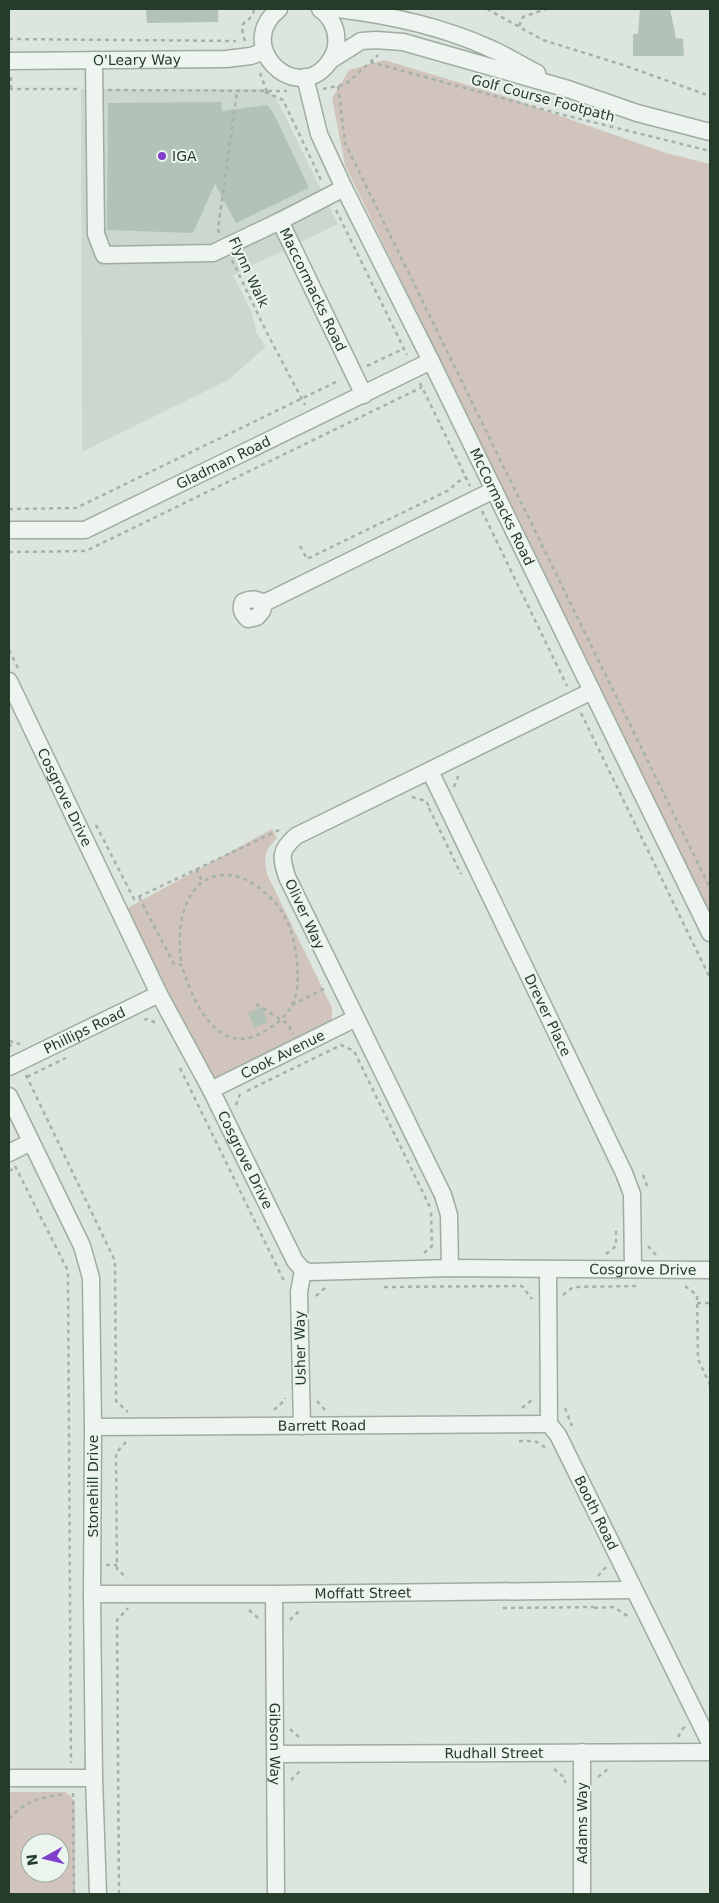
<svg xmlns="http://www.w3.org/2000/svg" width="719" height="1903" font-family="'DejaVu Sans',sans-serif">
<style>
.built{fill:#cad8cd}
.green{fill:#d0c4bd;fill-rule:evenodd}
.building{fill:#b3c2b7}
.lines{fill:none;stroke-linecap:round;stroke-linejoin:round}
.minor-casing{stroke:#9eaca1;stroke-width:19}
.path{stroke:#a6b2a9;stroke-width:2.5;stroke-dasharray:4 4;stroke-linecap:butt}
.minor{stroke:#eef4f0;stroke-width:16}
.poi-dot{fill:#8140cc;stroke:#ebf4ed;stroke-width:2}
.labels{text-anchor:middle;dominant-baseline:central;stroke-width:4;stroke-linejoin:round;paint-order:stroke}
.street-label{font-size:14px;fill:#263c2b;stroke:#ebf4ed}
.poi-label{font-size:14px;fill:#263c2b;stroke:#ebf4ed;text-anchor:start}
</style>
<rect width="100%" height="100%" fill="#dce6de"/>
<path class="built" d="M81 89H264L276 98 338 224 233 275 252 313 256 332 266 347 228 380 82 452Z"/>
<path class="green" d="M384 60 504 96 666 153 710 164V915L345 165 332 98 349 70Z
M272 829 277 838C264 851 264 856 267 874L332 1008V1020L329 1025 223 1079 212 1080 124 910Z
M9 1792H66L75 1801V1894H9ZM30 1843H60V1873H30Z"/>
<path class="building" d="M146 9H218V22L147 23Z
M640 9H670L676 38 683 39 684 56H633V34H638Z
M221 102 222 111 267 105 274 114 309 188 236 223 215 184 193 233 107 230 108 103Z
M262 1007 268 1022 255 1028 248 1013Z"/>
<g class="lines">
<g class="minor-casing">
<g id="minor">
<path d="M279 9C234 45 293 103 326 66 331 60 335 54 336 46 338 30 332 18 320 9"/>
<path d="M337 9C389 15 441 26 489 48 506 55 521 65 537 73"/>
<path d="M94 60 96 234 104 255 213 253 280 221"/>
<path d="M331 60 361 41 376 40 403 42 568 89 637 113 710 132"/>
<path id="s1" d="M9 61 226 59 251 56 264 51"/>
<path id="s2" d="M305 77 319 134 344 188 431 361 710 933"/>
<path id="s3" d="M344 188 280 221 364 395"/>
<path id="s4" d="M9 530H85L431 361"/>
<path d="M264 603C256 599 251 598 243 602 240 609 242 613 248 619L257 617 262 611 264 603 494 490"/>
<path id="s5" d="M9 681 159 994 211 1090 295 1261 303 1270 310 1272 450 1268 710 1270"/>
<path id="s6" d="M430 771 624 1173 632 1194 633 1268"/>
<path id="s7" d="M9 1067 159 994"/>
<path id="s8" d="M211 1090 356 1018"/>
<path d="M9 1096 82 1246 91 1278 93 1427 92 1594 94 1778 98 1894"/>
<path d="M9 1153 31 1142"/>
<path d="M450 1268 449 1215 443 1195 287 877C281 857 279 851 296 836L592 691"/>
<path id="s9" d="M548 1269 549 1424 558 1435 710 1743"/>
<path d="M302 1426 299 1292 303 1270"/>
<path id="s10" d="M93 1427 549 1424"/>
<path id="s11" d="M92 1594H274L633 1590"/>
<path id="s12" d="M274 1594 276 1894"/>
<path id="s13" d="M276 1754 710 1752"/>
<path d="M9 1778H94"/>
<path d="M582 1894V1752"/>
</g>
</g>
<path class="path" d="M487 9 543 40 623 65 710 96
M519 26 523 17 546 9
M9 39 236 41
M245 41C236 15 252 26 254 9
M370 62 564 115 710 151
M260 73 267 92
M338 86 345 143 710 888
M9 89H80
M11 89V75
M323 89 346 84 378 55
M108 90 287 91
M265 92 283 100 322 182
M336 210 407 355
M219 233 218 229 237 91
M232 260 266 331 305 405
M367 366 405 348
M420 383 470 486
M9 509 76 508 340 380
M482 511 567 686
M300 546 307 559 449 490 456 483 466 477
M9 552 86 551 422 387
M9 650 18 668
M581 713 710 978
M454 787 459 774
M412 797 426 801 430 808
M429 808 461 874
M96 825 134 899 279 830
M196 869 203 883
M139 897 174 964 182 965C189 991 207 1036 239 1039 249 1040 260 1034 268 1029 299 1011 300 986 296 953 293 933 286 913 272 899 257 885 243 874 222 875 182 878 175 934 182 965
M256 1004 288 1024 293 1034
M292 1005 325 988
M144 1020 146 1019 157 1023
M9 1041 20 1044
M9 1043 12 1048
M180 1068 285 1283
M26 1075 115 1261 116 1401 128 1412
M27 1077 66 1058
M247 1091 341 1045 354 1051 430 1207
M236 1105 240 1094
M15 1166 68 1271 71 1763
M9 1171 15 1168
M643 1175 647 1186
M648 1246 656 1255
M424 1253 432 1246 431 1212
M606 1254 616 1246V1229
M685 1286 697 1295 698 1359 710 1385
M384 1287 522 1286 532 1299
M563 1295 573 1287 637 1286
M316 1296 326 1287
M697 1303H710
M317 1401 325 1410
M522 1408 533 1399V1397
M565 1408 572 1426
M274 1410 285 1400V1398
M519 1441H535L546 1448
M126 1442 116 1453 117 1569 127 1578
M106 1565H117
M598 1576 606 1567
M503 1608 594 1607
M594 1608 614 1607 629 1617
M249 1610 258 1618
M290 1620 301 1609
M290 1729 300 1738
M678 1737 684 1727 683 1725
M554 1769 565 1778V1783
M598 1777 609 1768
M291 1780 301 1770
M73 1793 74 1894
M9 1819C26 1800 40 1798 65 1794
M119 1894 117 1620 128 1608"/>
<use href="#minor" class="minor"/>
</g>
<circle class="poi-dot" cx="162" cy="156" r="5"/>
<g class="labels">
<g class="street-label">
<text stroke="none"><textPath href="#s1" startOffset="128">O'Leary Way</textPath></text>
<text transform="translate(543 98) rotate(15)">Golf Course Footpath</text>
<text transform="translate(249 272) rotate(65)">Flynn Walk</text>
<text stroke="none"><textPath href="#s3" startOffset="148">Maccormacks Road</textPath></text>
<text stroke="none"><textPath href="#s4" startOffset="230">Gladman Road</textPath></text>
<text stroke="none"><textPath href="#s2" startOffset="474">McCormacks Road</textPath></text>
<text stroke="none"><textPath href="#s5" startOffset="129">Cosgrove Drive</textPath></text>
<text transform="translate(305 914) rotate(65)">Oliver Way</text>
<text stroke="none"><textPath href="#s6" startOffset="271">Drever Place</textPath></text>
<text stroke="none"><textPath href="#s7" startOffset="84">Phillips Road</textPath></text>
<text stroke="none"><textPath href="#s8" startOffset="80">Cook Avenue</textPath></text>
<text stroke="none"><textPath href="#s5" startOffset="534">Cosgrove Drive</textPath></text>
<text stroke="none"><textPath href="#s5" startOffset="999">Cosgrove Drive</textPath></text>
<text transform="translate(300 1348) rotate(-91)">Usher Way</text>
<text stroke="none"><textPath href="#s10" startOffset="229">Barrett Road</textPath></text>
<text transform="translate(93 1486) rotate(-90)">Stonehill Drive</text>
<text stroke="none"><textPath href="#s9" startOffset="256">Booth Road</textPath></text>
<text stroke="none"><textPath href="#s11" startOffset="271">Moffatt Street</textPath></text>
<text stroke="none"><textPath href="#s12" startOffset="150">Gibson Way</textPath></text>
<text stroke="none"><textPath href="#s13" startOffset="218">Rudhall Street</textPath></text>
<text transform="translate(582 1823) rotate(-90)">Adams Way</text>
</g>
<g class="poi-label">
<text x="172" y="156">IGA</text>
</g>
</g>
<rect width="719" height="1903" fill="none" stroke="#263c2b" stroke-width="20"/>
<g transform="translate(45 1858) rotate(262)"><circle r="24" fill="#ebf4ed" stroke="#9caa9f"/>
<path d="M0-4L9 19L0 12L-9 19Z" fill="#8140cc"/>
<text y="-8" font-size="14" font-weight="bold" text-anchor="middle" fill="#263c2b">N</text>
</g>
</svg>
